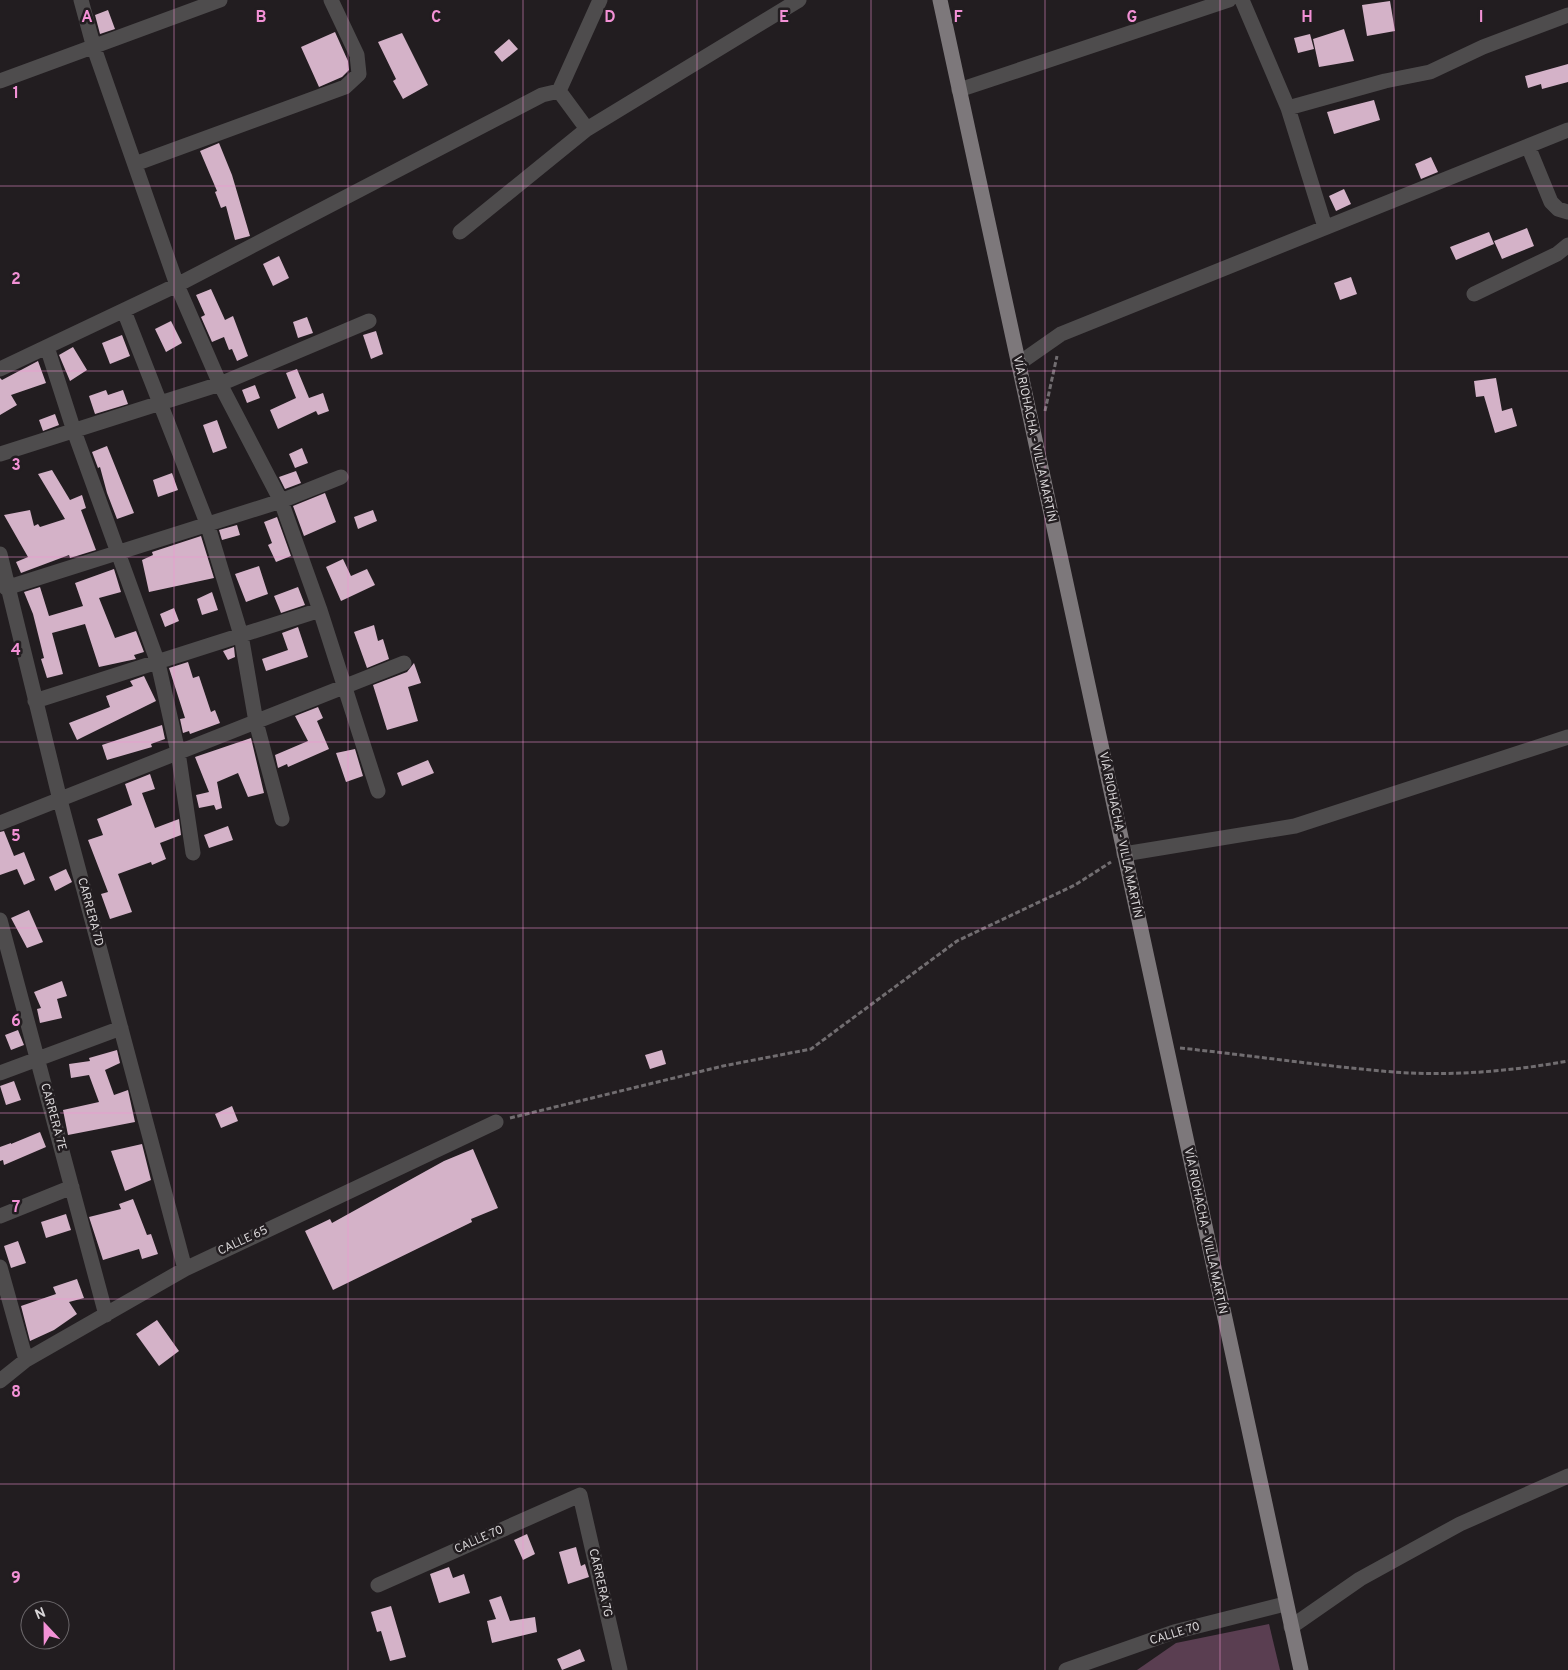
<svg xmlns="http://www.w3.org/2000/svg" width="1568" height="1670" font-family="Overpass,sans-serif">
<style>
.forest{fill:#5a3e51}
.building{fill:#d4b2c8}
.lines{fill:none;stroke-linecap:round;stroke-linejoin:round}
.path{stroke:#716d70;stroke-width:3;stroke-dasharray:5 2.5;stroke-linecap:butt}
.minor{stroke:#4e4c4d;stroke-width:15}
.major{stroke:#7d787b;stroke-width:15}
.grid{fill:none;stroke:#f391d6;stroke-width:1;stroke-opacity:0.55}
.labels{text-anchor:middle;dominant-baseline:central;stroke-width:5;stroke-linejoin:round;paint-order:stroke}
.street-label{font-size:12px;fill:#d9d6d8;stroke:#221d20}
.grid-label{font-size:16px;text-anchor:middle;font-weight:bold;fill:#f391d6;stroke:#221d20;stroke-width:5;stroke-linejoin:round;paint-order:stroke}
</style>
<rect width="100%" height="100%" fill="#221d20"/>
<path class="forest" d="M1269 1624 1280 1670H1137L1176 1643Z"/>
<path class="building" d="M1390 1 1395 31 1367 36 1362 5Z
M108 10 115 29 100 34 95 15Z
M1344 29 1354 61 1319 67 1313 39Z
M335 32 348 61 349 70 342 77 319 87 301 47Z
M402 33 428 85 403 99 393 81 396 79 378 42Z
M1310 34 1314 49 1298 53 1294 38Z
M509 39 518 49 502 62 494 52Z
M1568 64V82L1542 89 1541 84 1528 88 1525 76Z
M1374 100 1380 120 1334 134 1327 112Z
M219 143 232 175 250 236 235 240 226 206 221 208 215 192 217 191 200 151Z
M1431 157 1438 172 1421 179 1415 164Z
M1344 189 1351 204 1336 211 1329 196Z
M1527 228 1534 246 1502 259 1494 241Z
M1489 232 1494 244 1456 260 1450 247Z
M279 256 289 278 273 286 263 264Z
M1351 277 1357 294 1340 300 1334 283Z
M211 289 225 320 233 316 248 356 237 361 232 349 229 350 224 337 212 342 201 317 205 315 196 295Z
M307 317 313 333 298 338 293 322Z
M171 321 182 343 166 352 155 329Z
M376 331 383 354 371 359 363 335Z
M122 335 130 356 110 364 102 343Z
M73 347 87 370 70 381 59 355Z
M38 361 46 383 11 395 17 405 0 415V378L2 380Z
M297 369 309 398 323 393 329 411 318 415 316 411 278 429 270 410 296 398 286 373Z
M1496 378 1502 411 1512 408 1517 426 1495 433 1484 396 1476 397 1474 381Z
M255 385 260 398 247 403 242 390Z
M106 390 108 395 123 390 128 404 95 414 89 396Z
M55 414 59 425 43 431 39 420Z
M217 420 227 448 213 453 203 425Z
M107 446 134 513 117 519 107 493 100 467 98 468 92 452Z
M302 448 308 463 295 468 289 454Z
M52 470 70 500 82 495 86 508 81 510 96 550 70 558 69 555 21 573 16 562 28 557 4 515 30 510 34 526 38 524 40 527 65 519 38 474Z
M296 471 301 483 285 489 279 477Z
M172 473 178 490 158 497 153 480Z
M325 493 336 522 304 536 293 506Z
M373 510 377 521 358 529 354 517Z
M277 517 291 556 276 562 268 545 272 543 264 522Z
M237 525 240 535 222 540 219 530Z
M201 536 214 578 149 592 142 560 153 555 152 552Z
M343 559 351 576 367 569 375 585 341 601 326 567Z
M259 566 268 594 246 602 235 574Z
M114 569 121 592 99 598 115 638 136 631 144 652 134 655 136 659 99 667 85 624 52 633 63 674 47 678 41 659 44 658 33 614 24 592 40 587 49 616 83 606 75 583Z
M298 587 305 605 281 613 274 596Z
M212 592 218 610 202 615 197 599Z
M174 608 179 621 165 627 160 614Z
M374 625 378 641 383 639 389 659 367 668 354 632Z
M298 627 308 657 266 671 262 659 288 650 282 633Z
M234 647 235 657 228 660 223 651Z
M188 662 193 678 199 676 211 712 215 710 220 723 190 734 189 731 183 733 180 719 185 718 169 668Z
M414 663 421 683 408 687 418 721 387 730 373 685 407 672Z
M144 676 156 701 77 740 69 723 110 707 106 696 133 686 130 681Z
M318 707 323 718 317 721 329 749 288 767 287 764 278 768 275 755 308 741 295 716Z
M162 725 165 739 151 744 152 747 107 760 102 745Z
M251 738 264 793 248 797 238 773 217 782 222 808 216 810 214 805 199 808 196 795 209 792 195 757Z
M355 749 363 776 346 782 336 753Z
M428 760 434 773 402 786 397 773Z
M150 774 155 789 142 793 155 828 179 819 181 835 160 843 166 859 152 865 151 862 118 874 132 912 110 919 101 894 108 892 88 840 103 835 97 819 132 805 125 784Z
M228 826 233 840 209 848 204 835Z
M4 831 14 856 24 852 35 880 24 885 17 869 0 875V832Z
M66 869 72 882 55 891 49 877Z
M29 910 43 942 27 948 11 918Z
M62 981 67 996 57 999 62 1018 40 1023 37 1009 41 1008 34 992Z
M18 1030 24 1045 11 1050 5 1035Z
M117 1050 120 1063 105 1070 114 1095 128 1090 135 1122 68 1135 63 1110 99 1102 89 1075 71 1078 69 1064 90 1061 89 1058Z
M662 1050 666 1064 650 1069 645 1055Z
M14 1081 21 1100 6 1105 0 1086Z
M232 1106 238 1121 221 1128 215 1114Z
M40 1132 46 1147 4 1165 3 1160 0 1161V1147L11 1143V1144Z
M142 1144 151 1180 125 1191 111 1151Z
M473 1149 498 1208 471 1219 472 1222 333 1290 305 1231 330 1219 332 1223 444 1161Z
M133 1199 147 1235 151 1234 158 1254 142 1259 139 1249 103 1260 89 1217 121 1209 119 1204Z
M66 1214 71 1230 46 1238 41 1222Z
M18 1241 26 1263 11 1268 4 1246Z
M77 1279 84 1298 69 1302 77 1314 54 1330 30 1341 21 1306 56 1294 53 1287Z
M157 1320 179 1351 159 1366 136 1334Z
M527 1534 535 1554 523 1560 514 1540Z
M576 1547 581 1566 585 1564 589 1577 568 1584 559 1552Z
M449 1567 453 1578 464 1574 470 1593 439 1603 430 1574Z
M501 1596 510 1621 535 1617 537 1632 492 1643 487 1621 496 1619 489 1600Z
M391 1606 406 1657 390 1661 381 1631 377 1632 371 1612Z
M580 1649 585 1661 562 1670 557 1659Z"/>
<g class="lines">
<path class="path" d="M1045 411 1057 356
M1180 1048C1247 1055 1315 1065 1382 1071 1443 1077 1507 1072 1568 1061
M510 1118 723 1066 811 1049 957 941 1075 885 1111 862"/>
<path class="minor" d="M81 0 94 48 177 285 220 384 281 501 320 610 378 791
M1242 0 1288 108 1325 227
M0 81 220 0
M959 90 1229 0
M559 91 600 0
M559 91 587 129
M1288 108 1385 81 1430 72 1483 47 1568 15
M1528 146 1551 202 1558 209 1568 212
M135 164 345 87 359 74 357 55 331 0
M460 232 587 129 799 0
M1474 294 1557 254 1568 245
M124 311 207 523 241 635 256 722 282 819
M47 347 74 431 158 663 178 752 193 853
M1018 364 1061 334 1568 130
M0 369 177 285 542 95 559 91
M0 454 220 384 369 321
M0 554 60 800 185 1269
M6 588 281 501 341 477
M35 701 320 610
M0 823 404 663
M1124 854 1295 826 1568 737
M0 920 106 1315
M0 1073 121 1028
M0 1216 72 1187
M0 1267 26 1360
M0 1381 26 1360 185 1269 496 1122
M378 1585 580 1495 620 1670
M1291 1627 1360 1579 1460 1524 1568 1476
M1066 1670 1174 1632 1285 1604"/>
<path class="major" d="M940 0 1301 1670"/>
</g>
<path class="grid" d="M174 0V1670M348 0V1670M523 0V1670M697 0V1670M871 0V1670M1045 0V1670M1220 0V1670M1394 0V1670M0 186H1568M0 371H1568M0 557H1568M0 742H1568M0 928H1568M0 1113H1568M0 1299H1568M0 1484H1568"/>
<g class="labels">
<g class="street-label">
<text transform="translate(1034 439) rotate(78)">VÍA RIOHACHA - VILLA MARTÍN</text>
<text transform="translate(1120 835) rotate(78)">VÍA RIOHACHA - VILLA MARTÍN</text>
<text transform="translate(90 912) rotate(75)">CARRERA 7D</text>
<text transform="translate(53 1117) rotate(75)">CARRERA 7E</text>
<text transform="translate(1205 1231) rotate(78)">VÍA RIOHACHA - VILLA MARTÍN</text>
<text transform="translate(243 1241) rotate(-25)">CALLE 65</text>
<text transform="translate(479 1540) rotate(-24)">CALLE 70</text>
<text transform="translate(600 1583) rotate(77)">CARRERA 7G</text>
<text transform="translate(1175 1634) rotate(-17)">CALLE 70</text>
</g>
</g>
<g class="grid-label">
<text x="87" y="22">A</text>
<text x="261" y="22">B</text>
<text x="436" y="22">C</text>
<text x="610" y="22">D</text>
<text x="784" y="22">E</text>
<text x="958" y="22">F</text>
<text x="1132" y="22">G</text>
<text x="1307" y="22">H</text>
<text x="1481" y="22">I</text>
<text x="16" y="98">1</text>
<text x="16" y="284">2</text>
<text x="16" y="470">3</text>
<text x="16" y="655">4</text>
<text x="16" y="841">5</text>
<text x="16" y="1026">6</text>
<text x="16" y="1212">7</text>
<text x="16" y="1397">8</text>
<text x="16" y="1583">9</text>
</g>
<g transform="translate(45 1625) rotate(338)"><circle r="24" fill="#221d20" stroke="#6b676a"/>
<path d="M0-4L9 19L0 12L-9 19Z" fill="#f391d6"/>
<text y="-8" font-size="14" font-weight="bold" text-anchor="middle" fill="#d9d6d8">N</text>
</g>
</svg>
